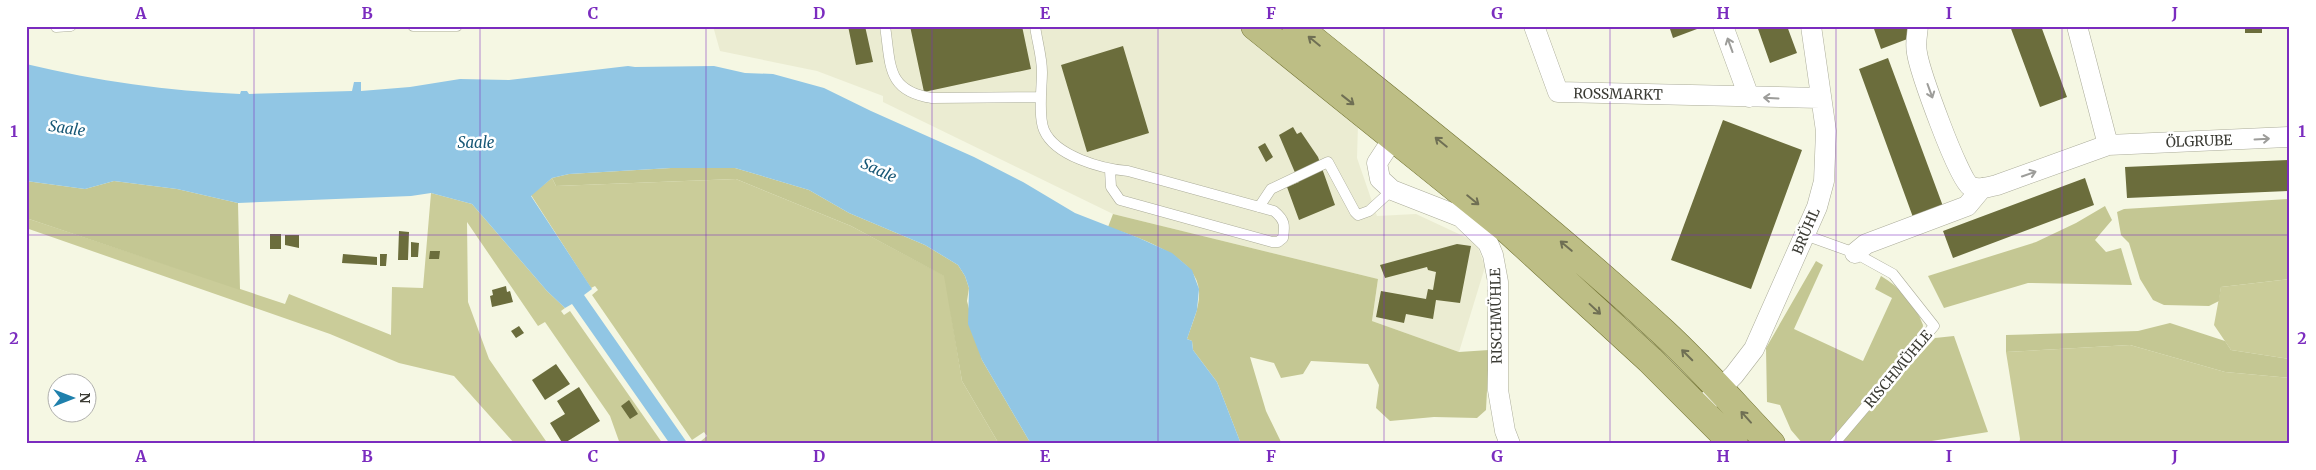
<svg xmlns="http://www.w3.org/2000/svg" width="2316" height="470" font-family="Merriweather,serif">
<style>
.built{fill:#ebecd2}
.green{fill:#cacc99}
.forest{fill:#c4c793}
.water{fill:#91c6e4}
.building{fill:#6b6d3c}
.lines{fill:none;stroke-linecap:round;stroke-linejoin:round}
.lane-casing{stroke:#abac9a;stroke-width:11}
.street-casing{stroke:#abac9a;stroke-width:21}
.primary-casing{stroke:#737434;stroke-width:29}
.lane{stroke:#fff;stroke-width:10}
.street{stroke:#fff;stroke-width:20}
.primary{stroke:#bdbe85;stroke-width:28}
.oneway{stroke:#6f6f54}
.oneway2{stroke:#9d9d9a}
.grid{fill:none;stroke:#7b2cbf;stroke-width:1;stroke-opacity:0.55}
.labels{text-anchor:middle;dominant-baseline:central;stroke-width:5;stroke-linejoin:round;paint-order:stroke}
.street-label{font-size:14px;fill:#3b3b34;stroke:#fff}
.water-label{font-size:15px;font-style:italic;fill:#185876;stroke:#fff}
.neatline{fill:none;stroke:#7b2cbf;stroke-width:2}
.grid-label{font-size:16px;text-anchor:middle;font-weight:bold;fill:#7b2cbf}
</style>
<rect width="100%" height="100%" fill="#f5f7e3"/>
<path class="built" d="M713 26H1237L1358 124 1357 158 1377 216 1416 214 1476 242 1485 267 1459 352 1372 321 1378 279 1113 214 883 102V96L817 71 720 51Z"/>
<path class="green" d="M552 178 556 186 736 179 851 226 945 276 962 381 999 444H703L701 441 707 436 704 432 692 440 592 295 598 290 595 286 591 288 531 195Z
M431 193 472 204 547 291 565 308 561 311 564 315 570 311 663 444H620L610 416 545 322 538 326 467 222 468 302 489 359 548 444H515L454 376 399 363 330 334 26 228V218L285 304 289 294 391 335 392 287 423 288Z
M2290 279V359L2231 350 2214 325 2221 287Z
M2130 345 2225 372 2290 378V444H2019L2020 439 2006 352Z"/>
<path class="forest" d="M671 168H735L809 190 849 213 925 245 958 265 965 276 969 288 967 301 982 360 1031 444H999L962 381 944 276 851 226 736 179 556 186 552 178 569 174Z
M26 181 85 189 114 181 177 189 238 203 240 290 26 218Z
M2290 199V279L2221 287 2219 301 2209 306 2164 305 2153 300 2140 279 2129 243 2121 235 2117 212 2124 209Z
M2105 206 2112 220 2095 240 2106 252 2121 248 2132 285 2028 283 1944 308 1928 276 2036 242 2076 223Z
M1113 214 1378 279 1372 321 1459 352 1489 350 1486 410 1477 418 1434 417 1390 421 1376 408 1379 385 1368 364 1311 361 1303 374 1281 378 1274 363 1250 357 1266 411 1282 444H1241L1217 382 1193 350 1192 341 1187 339C1192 323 1200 308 1199 291 1197 255 1136 237 1108 227Z
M1816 261 1823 265 1794 329 1863 361 1892 298 1875 289 1881 276C1900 287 1916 305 1923 325L1922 334 1828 444H1803L1791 430 1780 405 1767 402 1766 348Z
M2170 323 2225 341 2231 350 2290 359V378L2225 372 2130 345 2006 352V335L2138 331Z
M1954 336 1988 432 1913 444H1839L1935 338Z"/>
<path class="water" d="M26 64C97 81 168 91 240 94L241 91H247L249 94 352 91 354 82H361V91L410 87 460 79 509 80 628 66 635 67 714 66 745 73 773 74 824 88 871 111 974 157 1023 182 1075 213 1139 238 1172 253 1192 270 1199 289 1197 310 1187 339 1192 341 1193 350 1217 382 1241 444H1031L982 360 968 324 969 288 965 276 958 265 925 245 849 213 809 190 735 168H671L569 174 552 178 531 196 592 289 584 295 688 444H670L572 304 565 308 547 291 472 204 431 193 411 196 238 203 177 189 114 181 85 189 26 181Z"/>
<path class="building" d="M848 26H865L873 62 856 65Z
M910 26H1022L1031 69 924 92Z
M1669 26H1705L1673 38Z
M1757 26H1787L1797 53 1770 63Z
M1873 26H1906L1910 38 1881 49Z
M2010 26H2041L2067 97 2040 107Z
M2245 26H2290V29H2262V33H2245Z
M1123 46 1149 133 1087 152 1061 65Z
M1888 58 1944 209 1914 220 1859 69Z
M1723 120 1802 150 1751 289 1671 260Z
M1293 127 1297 134 1301 132 1318 157 1335 205 1299 220 1287 187 1299 182 1279 135Z
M1265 143 1273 157 1266 162 1258 147Z
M2290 160V191L2127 198 2125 167Z
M2085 178 2094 205 1953 258 1943 231Z
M399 231 409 232 408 260H398Z
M270 234H281V249H270Z
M285 235H299V248L285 245Z
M411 242 419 243 418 257H411Z
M1457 244 1471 246 1460 303 1436 300 1433 319 1406 314 1404 323 1376 317 1381 291 1426 299 1428 289 1433 290 1436 272 1428 270 1427 267 1385 278 1380 265Z
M430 251H440L439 259H429Z
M343 254 377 257V265L342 263Z
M380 254H387L386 266H380Z
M506 286 507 292 510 291 513 302 492 307 490 296 493 295 492 290Z
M519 326 524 333 516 338 511 331Z
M556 364 570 384 545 400 532 380Z
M579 387 600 421 563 444 550 423 565 414 557 401Z
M629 400 638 414 630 419 621 406Z"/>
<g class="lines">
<g class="lane-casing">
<path id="lane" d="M413 26H457
M885 26C891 65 886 91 932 98L1041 97
M1035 26C1037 41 1042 57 1042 72 1042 87 1038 116 1044 130 1055 156 1102 169 1128 171L1274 211C1285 220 1285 225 1283 238L1278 242H1272L1120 200 1111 187 1110 170
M56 27 71 26
M1259 207 1271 189 1328 162 1355 212 1358 215 1369 211 1392 190
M1805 235 1855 253 1893 274 1934 326 1834 444"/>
</g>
<g class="street-casing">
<path id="street" d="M1534 26 1558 92 1820 98
M1723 26 1749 97
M1918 26C1917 36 1915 44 1917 53 1920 72 1958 178 1970 186 1978 191 1988 187 1997 185L2108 145 2290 137
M2077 26 2108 145
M1394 137 1377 163 1380 179 1392 190 1461 217 1488 243 1493 255 1498 282V390L1505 431 1510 444
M1855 253 1866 244 1967 206 1982 188
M1700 409 1734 375 1754 349 1817 207 1824 181 1826 131 1811 26"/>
</g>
<g class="primary-casing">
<path id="primary" d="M1255 26 1507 229 1650 360 1734 444
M1296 26C1420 126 1546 224 1663 332 1701 367 1735 406 1771 444"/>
</g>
<use href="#lane" class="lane"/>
<use href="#street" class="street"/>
<use href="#primary" class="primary"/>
</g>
<defs><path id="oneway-shaft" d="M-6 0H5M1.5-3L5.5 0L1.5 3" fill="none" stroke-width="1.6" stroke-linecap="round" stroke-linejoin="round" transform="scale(1.25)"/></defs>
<g class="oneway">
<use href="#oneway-shaft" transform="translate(1314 41) rotate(-141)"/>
<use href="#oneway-shaft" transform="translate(1348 100) rotate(38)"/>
<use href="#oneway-shaft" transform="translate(1441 142) rotate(-141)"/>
<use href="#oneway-shaft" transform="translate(1473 200) rotate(39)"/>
<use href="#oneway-shaft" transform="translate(1566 246) rotate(-140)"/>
<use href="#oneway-shaft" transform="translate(1595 309) rotate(43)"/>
<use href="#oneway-shaft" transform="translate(1687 355) rotate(-135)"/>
<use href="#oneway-shaft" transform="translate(1746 417) rotate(-132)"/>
</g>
<g class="oneway2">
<use href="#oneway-shaft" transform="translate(1730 45) rotate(-110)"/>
<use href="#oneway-shaft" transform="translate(1930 91) rotate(70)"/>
<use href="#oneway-shaft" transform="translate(1771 98) rotate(-177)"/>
<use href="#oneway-shaft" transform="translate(2262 139) rotate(-3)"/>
<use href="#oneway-shaft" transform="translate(2029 174) rotate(-19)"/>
</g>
<path class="grid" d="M254 26V444M480 26V444M706 26V444M932 26V444M1158 26V444M1384 26V444M1610 26V444M1836 26V444M2062 26V444M26 235H2290"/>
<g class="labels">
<g class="street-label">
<text transform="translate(1618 94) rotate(1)">ROSSMARKT</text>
<text transform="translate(2199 141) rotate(-2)">ÖLGRUBE</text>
<text transform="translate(1806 231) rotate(-67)">BRÜHL</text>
<text transform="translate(1496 316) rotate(-91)">RISCHMÜHLE</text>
<text transform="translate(1898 369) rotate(-50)">RISCHMÜHLE</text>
</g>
<g class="water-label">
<text transform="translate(67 128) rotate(8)">Saale</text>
<text x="476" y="142">Saale</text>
<text transform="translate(879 170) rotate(25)">Saale</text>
</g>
</g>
<rect width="2316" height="470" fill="none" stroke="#ffffff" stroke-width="55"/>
<g transform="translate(72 398) rotate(90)"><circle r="24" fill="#ffffff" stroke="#b1b1ae"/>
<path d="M0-4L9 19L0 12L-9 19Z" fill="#1f80ac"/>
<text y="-8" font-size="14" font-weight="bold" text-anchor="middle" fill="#3b3b34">N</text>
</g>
<rect x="28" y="28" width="2260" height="414" class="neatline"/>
<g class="grid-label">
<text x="141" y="19">A</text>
<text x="367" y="19">B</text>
<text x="593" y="19">C</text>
<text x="819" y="19">D</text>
<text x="1045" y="19">E</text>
<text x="1271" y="19">F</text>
<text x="1497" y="19">G</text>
<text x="1723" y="19">H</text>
<text x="1949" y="19">I</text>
<text x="2175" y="19">J</text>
<text x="14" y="137">1</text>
<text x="2302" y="137">1</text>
<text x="14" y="344">2</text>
<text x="2302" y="344">2</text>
<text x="141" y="462">A</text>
<text x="367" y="462">B</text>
<text x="593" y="462">C</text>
<text x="819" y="462">D</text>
<text x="1045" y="462">E</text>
<text x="1271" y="462">F</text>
<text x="1497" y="462">G</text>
<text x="1723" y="462">H</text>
<text x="1949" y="462">I</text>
<text x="2175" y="462">J</text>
</g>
</svg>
